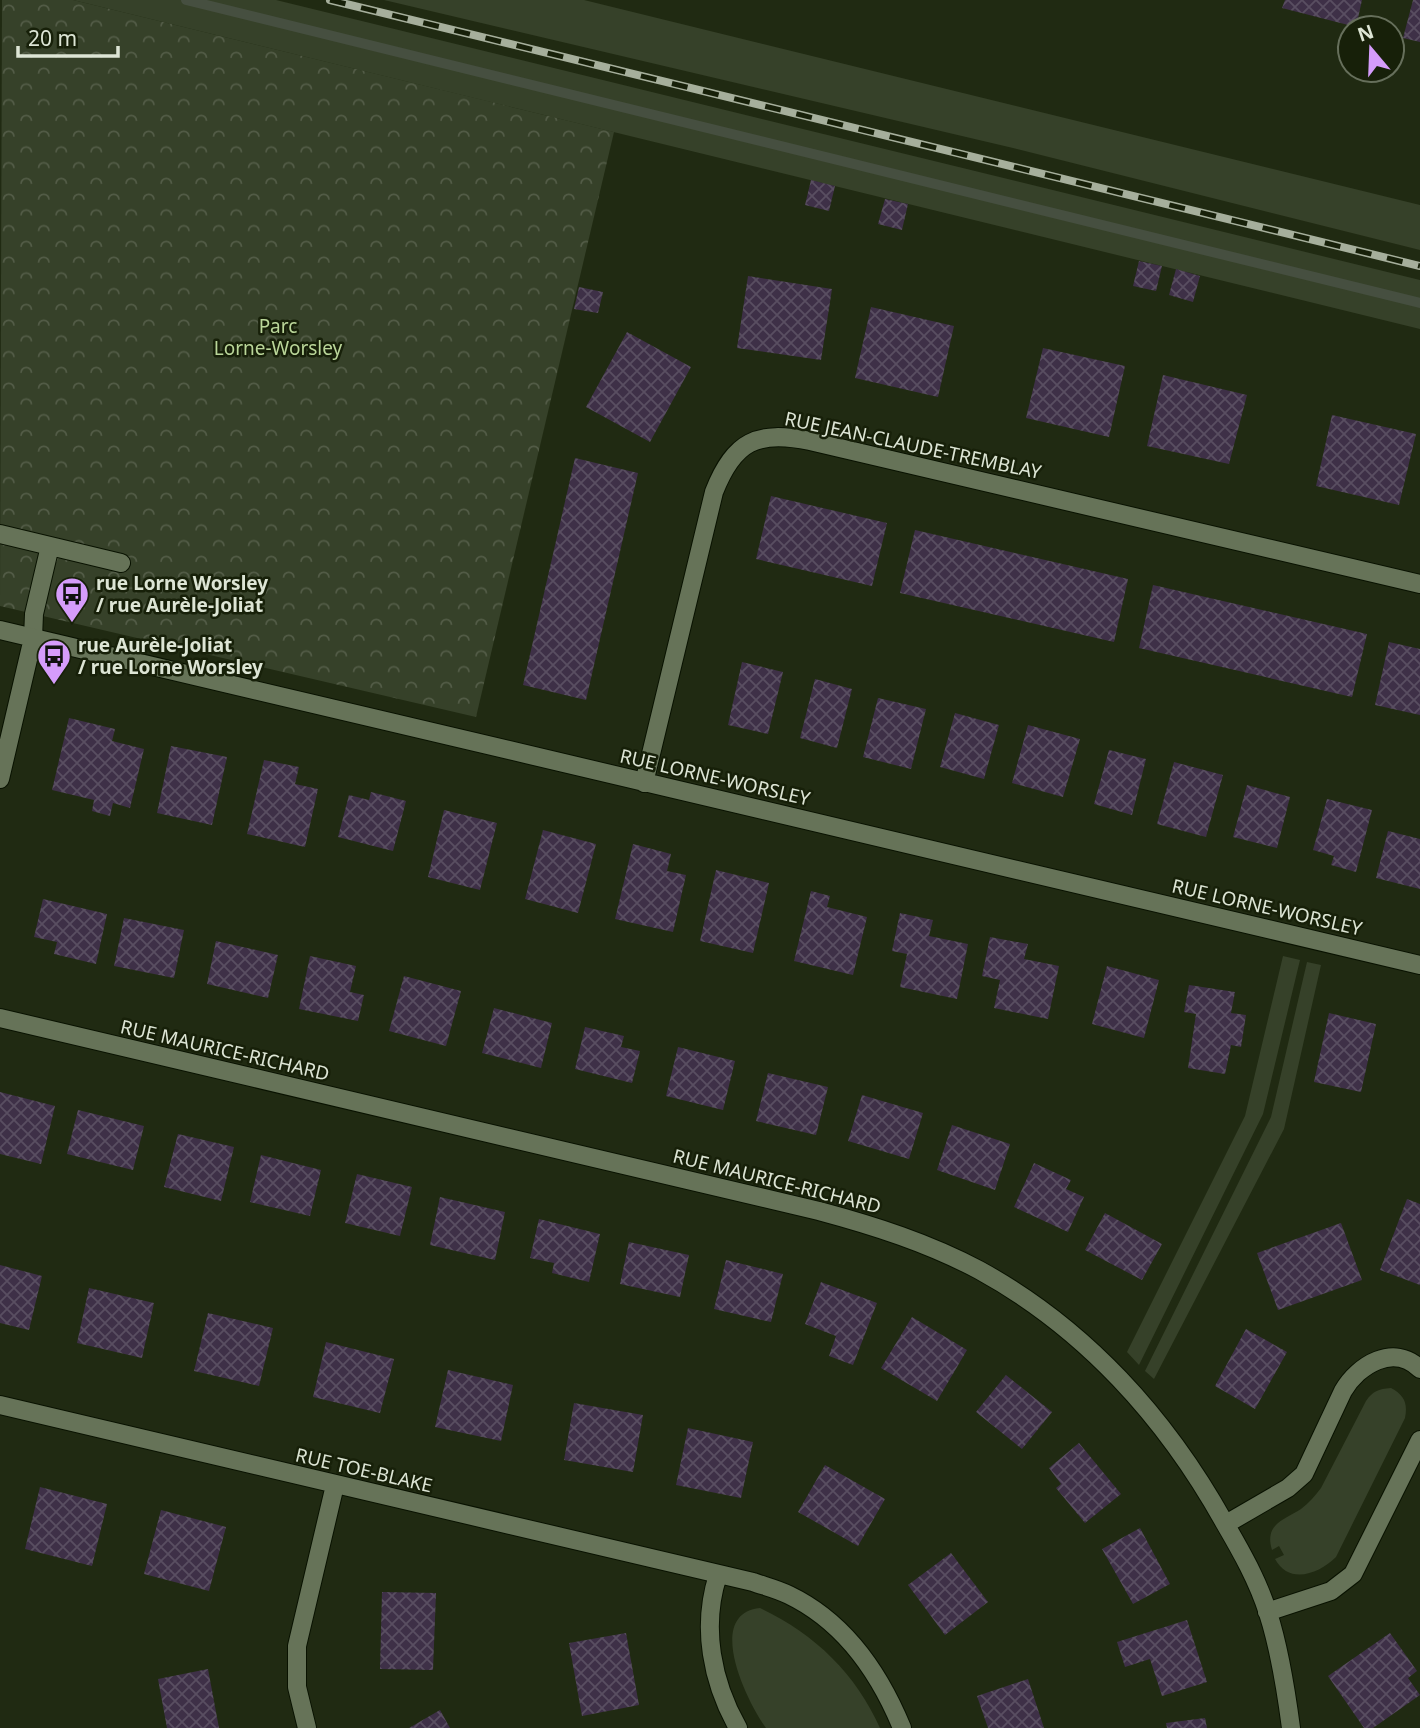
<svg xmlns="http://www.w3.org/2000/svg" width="1420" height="1728" font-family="'Noto Sans',sans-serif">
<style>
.green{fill:#364129}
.park{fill:url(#park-crowns)}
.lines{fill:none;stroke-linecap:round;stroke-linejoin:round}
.stream{stroke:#464f40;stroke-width:10}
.building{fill:url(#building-cross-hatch)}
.service-casing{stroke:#091200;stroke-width:20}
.minor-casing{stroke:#091200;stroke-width:20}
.service{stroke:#667358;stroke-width:18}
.minor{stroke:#667358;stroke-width:18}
.rail-casing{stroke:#a6af9c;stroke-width:8}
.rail{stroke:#172009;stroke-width:5;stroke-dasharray:16;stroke-linecap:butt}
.labels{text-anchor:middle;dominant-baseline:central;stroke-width:5;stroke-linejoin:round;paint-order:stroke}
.park-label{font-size:19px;fill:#bad699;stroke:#172009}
.street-label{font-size:19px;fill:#dde5d5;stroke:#172009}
.poi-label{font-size:19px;font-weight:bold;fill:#dde5d5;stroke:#172009;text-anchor:start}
</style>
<defs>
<pattern id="park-crowns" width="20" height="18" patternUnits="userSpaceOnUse" patternTransform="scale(1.75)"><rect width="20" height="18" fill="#364129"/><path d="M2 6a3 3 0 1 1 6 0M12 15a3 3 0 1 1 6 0" fill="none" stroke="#535c47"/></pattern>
<pattern id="building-cross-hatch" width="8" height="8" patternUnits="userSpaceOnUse" patternTransform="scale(1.75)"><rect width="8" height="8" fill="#3e3047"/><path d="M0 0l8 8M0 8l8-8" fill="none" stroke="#594e61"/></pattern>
</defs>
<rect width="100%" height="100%" fill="#202a12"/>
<path class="green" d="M73 0H276L1420 280V329Z
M384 0H584L1420 205V250L1013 148Z
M1283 956 1300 960 1263 1114 1139 1365 1127 1352 1245 1116Z
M1307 962 1321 965 1284 1129 1154 1379 1145 1371 1271 1117Z
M1391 1388C1404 1395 1408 1403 1405 1418L1336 1557C1319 1574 1289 1585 1275 1559L1284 1555 1279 1546 1272 1550C1264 1524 1284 1520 1301 1509 1309 1503 1315 1496 1321 1488L1366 1401C1373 1391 1378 1389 1391 1388Z
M760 1608C814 1633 856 1674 880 1728H766C747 1702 704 1614 760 1608Z"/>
<path class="park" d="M2 0H73L614 132 476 717 0 606Z"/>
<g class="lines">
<path class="stream" d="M186 0 1420 303"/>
</g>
<path class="building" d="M1285 0H1362L1356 27 1282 8Z
M1413 0H1420V42L1403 38Z
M811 180 835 186 829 211 805 205Z
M885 199 908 204 902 230 878 224Z
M1139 261 1162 266 1156 291 1133 286Z
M1176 269 1200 276 1193 302 1169 295Z
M748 276 832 289 821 360 737 348Z
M579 287 603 292 598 313 574 309Z
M871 307 954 326 938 397 855 378Z
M627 332 691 367 650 442 586 407Z
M1043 348 1125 366 1109 437 1026 418Z
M1163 375 1247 395 1229 464 1147 446Z
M1332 415 1416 434 1399 505 1316 486Z
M575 458 638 473 586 700 523 685Z
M771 496 887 523 872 586 756 559Z
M915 530 1128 579 1114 642 900 593Z
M1153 585 1367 634 1352 697 1139 648Z
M1389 642 1420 649V715L1375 705Z
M742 662 783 672 768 734 728 725Z
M815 679 852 689 837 748 800 738Z
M878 698 926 709 911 769 863 757Z
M955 713 999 725 984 779 940 767Z
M69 718 115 729 112 741 144 749 130 808 113 803 110 816 92 811 94 800 52 790Z
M1028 725 1080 739 1063 797 1012 783Z
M171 746 227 757 212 825 157 813Z
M1109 750 1146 759 1132 815 1094 804Z
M264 760 299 767 295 784 318 789 305 847 247 834Z
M1174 762 1223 775 1206 837 1157 824Z
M1247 785 1290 797 1277 848 1233 837Z
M371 792 406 801 393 851 338 837 349 795 369 800Z
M1327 799 1372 810 1356 872 1331 865 1334 856 1313 850Z
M444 810 497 823 480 890 428 877Z
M543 830 596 844 578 913 525 899Z
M1388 831 1420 839V889L1376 878Z
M633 844 671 854 667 871 686 875 673 932 615 919Z
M716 870 769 883 753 953 700 941Z
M811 891 830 896 827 907 867 917 853 975 794 961Z
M43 899 107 914 96 964 54 954 57 942 34 937Z
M900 913 933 920 929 936 968 944 957 999 900 987 907 954 892 951Z
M124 918 184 930 174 978 114 966Z
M990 937 1028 944 1024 959 1059 966 1048 1019 994 1008 1000 980 982 976Z
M216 941 278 955 268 998 207 984Z
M310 956 356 966 350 992 364 995 358 1021 299 1009Z
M1107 966 1159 980 1144 1038 1092 1024Z
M404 976 461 991 446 1046 389 1031Z
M1189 985 1235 992 1231 1013 1246 1015 1241 1047 1231 1045 1225 1074 1188 1068 1196 1014 1184 1012Z
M494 1008 552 1023 541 1068 482 1053Z
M1329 1013 1376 1024 1361 1092 1314 1082Z
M585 1027 624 1036 621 1047 640 1051 632 1083 575 1069Z
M678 1047 735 1061 723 1110 666 1096Z
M768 1073 828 1087 816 1135 756 1121Z
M0 1092 55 1106 41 1164 0 1154Z
M862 1095 923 1113 909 1159 848 1141Z
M78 1110 144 1126 133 1170 67 1154Z
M952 1125 1010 1144 995 1190 937 1170Z
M178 1134 234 1147 221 1201 164 1187Z
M261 1155 321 1170 310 1216 250 1202Z
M1034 1163 1071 1180 1066 1189 1084 1197 1068 1232 1014 1207Z
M357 1174 412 1187 400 1236 345 1223Z
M440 1197 505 1212 495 1260 430 1245Z
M1407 1199 1420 1204V1285L1380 1270Z
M1105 1213 1162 1244 1142 1280 1085 1250Z
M539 1219 600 1234 589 1282 552 1273 554 1263 530 1258Z
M1341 1223 1362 1280 1278 1310 1257 1253Z
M629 1242 689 1255 680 1297 620 1284Z
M726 1260 783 1274 771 1322 714 1309Z
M0 1265 42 1276 29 1330 0 1323Z
M821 1282 877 1303 853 1365 829 1356 836 1336 805 1324Z
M89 1288 154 1303 142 1358 77 1343Z
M208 1313 273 1328 259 1386 194 1371Z
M912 1317 967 1350 937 1401 881 1368Z
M1246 1329 1287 1352 1255 1409 1215 1386Z
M326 1342 394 1359 380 1413 313 1397Z
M448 1370 513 1385 501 1441 435 1427Z
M1006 1375 1052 1412 1022 1449 976 1412Z
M574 1403 643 1415 633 1472 564 1460Z
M688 1428 753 1442 741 1498 676 1485Z
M1079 1443 1121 1494 1085 1523 1056 1488 1061 1484 1049 1468Z
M825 1465 885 1499 858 1546 798 1512Z
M40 1487 107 1504 92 1566 25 1549Z
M161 1510 226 1527 209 1591 144 1574Z
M1140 1528 1170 1584 1133 1604 1102 1549Z
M951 1553 988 1602 945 1635 908 1585Z
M382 1592 436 1593 433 1670 380 1669Z
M1187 1620 1207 1682 1162 1696 1150 1659 1125 1667 1117 1642Z
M626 1633 639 1705 582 1716 569 1643Z
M1390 1633 1417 1671 1408 1678 1420 1695 1373 1728H1364L1328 1676Z
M208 1669 219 1728H167L158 1679Z
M1028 1679 1044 1728H988L977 1696Z
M440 1710 450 1728H409Z
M1205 1718 1207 1728H1167L1166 1723Z"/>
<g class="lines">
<g class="service-casing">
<path id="service" d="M0 534 121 563
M33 638 34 614 50 546"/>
</g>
<g class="minor-casing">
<path id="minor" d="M0 630 1420 965
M0 779 33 638
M644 783 714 492C734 441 757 430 810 441L1420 584
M0 1018 819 1211C875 1226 928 1243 979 1270 1085 1328 1166 1418 1224 1522 1241 1551 1258 1581 1268 1613 1280 1650 1286 1690 1291 1728
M0 1405 753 1582C764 1586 777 1589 789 1595 845 1622 879 1672 902 1728
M1226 1524 1288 1488 1304 1474 1343 1391C1358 1365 1394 1343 1420 1369
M718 1575C701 1627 712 1682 738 1728
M1267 1612 1331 1591 1353 1574 1420 1440
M307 1728 297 1687V1646L335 1485"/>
</g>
<use href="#service" class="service"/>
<use href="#minor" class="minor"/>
<g class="rail-casing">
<path id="rail" d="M330 0 1420 266"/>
</g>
<use href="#rail" class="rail"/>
</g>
<defs>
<g id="bus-pin" transform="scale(1.75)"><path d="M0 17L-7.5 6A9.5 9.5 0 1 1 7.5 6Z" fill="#d59cfb" stroke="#172009"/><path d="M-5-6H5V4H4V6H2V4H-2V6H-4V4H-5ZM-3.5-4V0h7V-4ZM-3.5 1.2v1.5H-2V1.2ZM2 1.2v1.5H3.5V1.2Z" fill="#111"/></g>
</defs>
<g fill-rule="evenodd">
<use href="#bus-pin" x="72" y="594"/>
<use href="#bus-pin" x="54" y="656"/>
</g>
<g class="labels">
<g class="park-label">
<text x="278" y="326">Parc<tspan x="278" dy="22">Lorne-Worsley</tspan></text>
</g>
<g class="street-label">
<text transform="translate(913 445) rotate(12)">RUE JEAN-CLAUDE-TREMBLAY</text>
<text transform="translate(715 777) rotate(13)">RUE LORNE-WORSLEY</text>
<text transform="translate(1267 907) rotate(13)">RUE LORNE-WORSLEY</text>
<text transform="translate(225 1050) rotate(13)">RUE MAURICE-RICHARD</text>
<text transform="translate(777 1181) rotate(14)">RUE MAURICE-RICHARD</text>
<text transform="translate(364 1470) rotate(13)">RUE TOE-BLAKE</text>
</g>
<g class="poi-label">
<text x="96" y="583">rue Lorne Worsley<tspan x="96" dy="22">/ rue Aurèle-Joliat</tspan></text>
<text x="78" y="645">rue Aurèle-Joliat<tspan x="78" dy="22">/ rue Lorne Worsley</tspan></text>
</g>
</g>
<g transform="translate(1371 49) rotate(341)"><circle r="33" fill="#172009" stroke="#666f5b" stroke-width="2"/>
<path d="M0-5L12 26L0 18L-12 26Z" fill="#d59cfb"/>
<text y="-10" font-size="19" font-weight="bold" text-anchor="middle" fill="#dde5d5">N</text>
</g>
<path d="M18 46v10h100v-10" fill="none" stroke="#dde5d5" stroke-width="3.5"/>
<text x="28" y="46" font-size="21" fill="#dde5d5" stroke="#172009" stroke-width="5" paint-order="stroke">20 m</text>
</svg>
